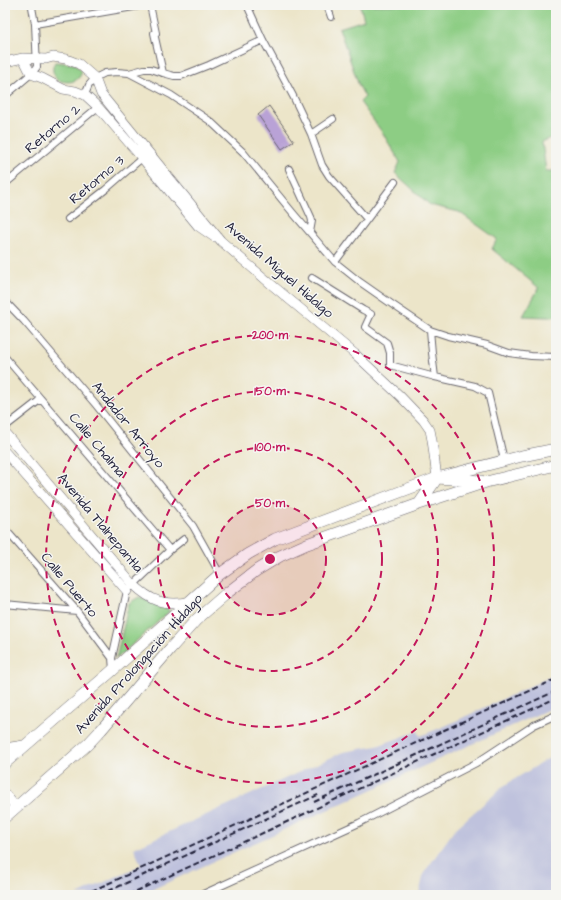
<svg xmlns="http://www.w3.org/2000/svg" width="561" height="900" font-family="'Architects Daughter',sans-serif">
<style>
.industrial{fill:#bfc2dd}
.green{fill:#8dcd84;stroke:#587860}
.building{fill:#b9a2d6}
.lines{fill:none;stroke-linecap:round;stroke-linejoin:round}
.street-casing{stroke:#69666d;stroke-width:8}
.secondary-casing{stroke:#69666d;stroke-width:10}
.highway-casing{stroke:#69666d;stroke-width:12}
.street{stroke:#fff;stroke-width:6}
.secondary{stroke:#fff;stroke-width:9}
.highway{stroke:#fff;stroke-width:11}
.rail{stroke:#22223b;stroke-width:2;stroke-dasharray:6 3;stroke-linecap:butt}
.ring{fill:none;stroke:#c2185b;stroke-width:2;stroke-dasharray:7 5}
.labels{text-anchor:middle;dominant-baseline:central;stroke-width:3;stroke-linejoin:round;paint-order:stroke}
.street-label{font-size:14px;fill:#22223b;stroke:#f6f6f2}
.centre{fill:#c2185b;stroke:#f6f6f2;stroke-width:2}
.ring-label{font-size:12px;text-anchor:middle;font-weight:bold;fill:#c2185b;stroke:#f6f6f2;stroke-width:3;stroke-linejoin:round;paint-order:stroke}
</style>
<rect width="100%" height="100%" fill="#f6f6f2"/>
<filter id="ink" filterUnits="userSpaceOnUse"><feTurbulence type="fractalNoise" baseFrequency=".025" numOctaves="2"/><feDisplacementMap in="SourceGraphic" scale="8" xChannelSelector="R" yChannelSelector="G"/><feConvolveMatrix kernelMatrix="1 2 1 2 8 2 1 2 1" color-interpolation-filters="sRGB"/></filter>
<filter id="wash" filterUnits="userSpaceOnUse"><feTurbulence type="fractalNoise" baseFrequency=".012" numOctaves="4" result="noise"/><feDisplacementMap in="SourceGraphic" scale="16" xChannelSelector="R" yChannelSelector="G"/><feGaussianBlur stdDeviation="0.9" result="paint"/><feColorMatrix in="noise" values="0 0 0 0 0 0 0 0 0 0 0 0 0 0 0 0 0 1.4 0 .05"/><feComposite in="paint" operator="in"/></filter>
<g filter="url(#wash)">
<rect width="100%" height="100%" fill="#ece5c9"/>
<path class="industrial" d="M556 674V706L140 895H77L141 865 134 848 343 752 377 746 418 731 420 736 445 726Z
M556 754V895H419L424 873 455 829 505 785Z"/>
<path class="green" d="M360 5H556V135L542 142 546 171H556V316L548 317 523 316 539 288 492 249 497 239 459 212 430 205 395 173 400 162 382 132 360 102 365 97 359 86 339 28 364 20Z
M55 62 74 64 82 71C79 84 67 83 57 80 53 73 51 69 55 62Z
M139 597 170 611 116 659 129 603Z"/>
<g id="blocks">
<path class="building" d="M269 106 294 141 282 149 258 115Z"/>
</g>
</g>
<g filter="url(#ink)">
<use href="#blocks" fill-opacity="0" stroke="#69666d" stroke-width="1"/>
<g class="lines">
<g class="street-casing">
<path id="street" d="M150 5 156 33H154L163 73
M247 5 263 40 293 96 311 134 322 165 329 176 367 219
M327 5 331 17
M35 24 145 5
M129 73 144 69H151L163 73 174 76H181L209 65 263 40
M85 95 89 85 95 78 105 73 117 72 129 73 171 95 210 121 243 152 293 213 335 262 360 282 393 305 430 330 448 336 487 345 509 353 531 356 556 357
M5 96 31 74 37 67 35 24 32 7
M311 134 333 119
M289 169 311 217 312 221 310 232
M5 184 98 107
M68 219 105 190 142 158
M335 262 395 182
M312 278 363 310 371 314 365 327 387 343 390 353V365L435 377 475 386 488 393 504 460
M5 301 24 321 96 405 193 526 220 574
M430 330 432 353 435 377
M5 357 170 550
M5 427 41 399
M5 529 77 611 112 658
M5 604 77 611
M113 670 112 658 127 591 170 550 184 539
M201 895 359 823 476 763 534 725 556 715"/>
</g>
<g class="secondary-casing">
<path id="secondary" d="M23 58 31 74 42 78 63 89 75 91 85 95 98 107 142 158 198 226 214 237
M5 62 23 58 46 59 53 57 66 59 79 64 95 78 101 94 221 241 272 285 355 354 400 396 423 420 430 430 432 440 437 478
M5 433 133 584C152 602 163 605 188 602
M5 452 127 591
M5 794 16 807"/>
</g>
<g class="highway-casing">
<path id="highway" d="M419 504 437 478 481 481
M5 749 24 746
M5 763 113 670 220 574 248 554 275 539 437 478 522 456 556 449
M5 817 88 744 101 730 170 649 196 620 227 593 257 570 280 556 307 544 419 504 486 482 556 465"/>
</g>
<use href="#street" class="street"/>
<use href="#secondary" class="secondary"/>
<use href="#highway" class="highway"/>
<path class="rail" d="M314 802 556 691
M83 895 556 679
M100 895 320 794
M128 895 556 698"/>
</g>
</g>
<circle cx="270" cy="559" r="56" fill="#c2185b" fill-opacity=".12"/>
<g class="ring">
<circle cx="270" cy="559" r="56"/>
<circle cx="270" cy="559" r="112"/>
<circle cx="270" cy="559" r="168"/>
<circle cx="270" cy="559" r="224"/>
</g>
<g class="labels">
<g class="street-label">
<text transform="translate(53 129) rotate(-40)">Retorno 2</text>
<text transform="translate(97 180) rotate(-40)">Retorno 3</text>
<text transform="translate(279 270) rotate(41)">Avenida Miguel Hidalgo</text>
<text transform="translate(128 425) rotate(51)">Andador Arroyo</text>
<text transform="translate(97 445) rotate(50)">Calle Chalma</text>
<text transform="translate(100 523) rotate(50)">Avenida Tlalnepantla</text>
<text transform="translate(69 585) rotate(50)">Calle Puerto</text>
<text transform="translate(139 664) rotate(-48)">Avenida Prolongación Hidalgo</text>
</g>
</g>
<circle cx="270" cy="559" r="6" class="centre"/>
<g class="ring-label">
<text x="270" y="339">200 m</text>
<text x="270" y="395">150 m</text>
<text x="270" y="451">100 m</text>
<text x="270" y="507">50 m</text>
</g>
<rect width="561" height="900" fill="none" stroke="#f6f6f2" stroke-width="20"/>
</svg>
